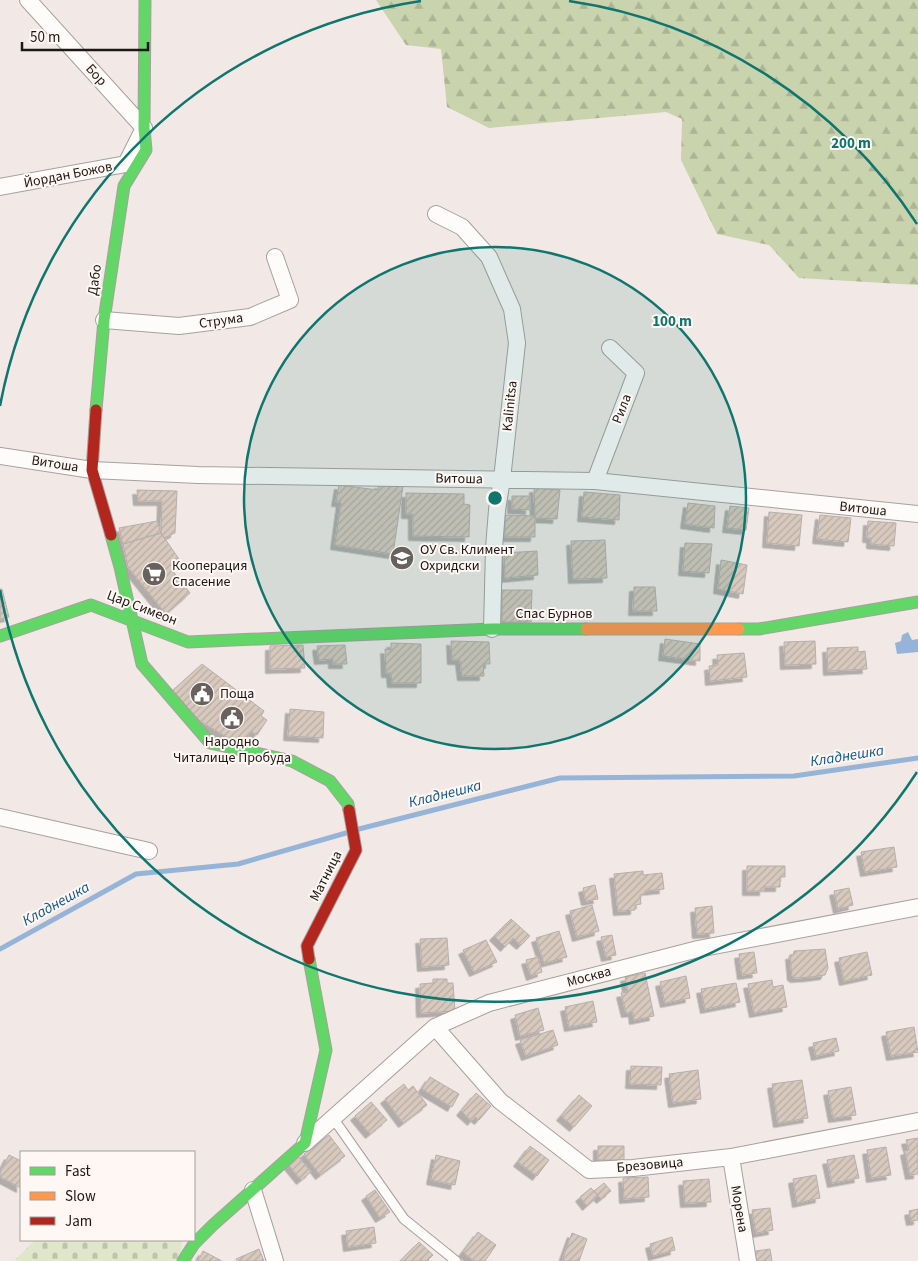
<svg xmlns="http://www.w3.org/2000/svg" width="918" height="1261" font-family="'Source Sans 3',sans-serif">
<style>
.forest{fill:url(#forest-firs)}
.cemetery{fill:url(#cemetery-stones)}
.water{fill:#96b4d7}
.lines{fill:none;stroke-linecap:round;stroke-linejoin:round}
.stream{stroke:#96b4d7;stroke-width:5}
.building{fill:url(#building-hatch);stroke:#b6afac;filter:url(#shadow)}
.lane-casing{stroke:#a7a19e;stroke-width:11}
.street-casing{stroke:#a7a19e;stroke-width:18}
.fast-casing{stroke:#a7a19e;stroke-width:13}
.slow-casing{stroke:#a7a19e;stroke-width:13}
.jam-casing{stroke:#a7a19e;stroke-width:13}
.lane{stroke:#fdfcfb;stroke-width:9}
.street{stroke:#fdfcfb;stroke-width:16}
.fast{stroke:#63d668;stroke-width:11}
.slow{stroke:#ff974d;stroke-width:11}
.jam{stroke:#b3261e;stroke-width:11}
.ring{fill:none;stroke:#0f766e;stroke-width:2.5}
.labels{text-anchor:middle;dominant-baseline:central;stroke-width:4;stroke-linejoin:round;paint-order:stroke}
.street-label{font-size:14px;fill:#1d1815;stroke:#fef7f4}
.poi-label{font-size:14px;fill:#1d1815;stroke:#fef7f4;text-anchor:start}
.water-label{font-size:15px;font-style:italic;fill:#0d5694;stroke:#fef7f4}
.centre{fill:#0f766e;stroke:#fef7f4;stroke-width:2.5}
.ring-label{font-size:15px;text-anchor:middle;font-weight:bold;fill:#0f766e;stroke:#fef7f4;stroke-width:4;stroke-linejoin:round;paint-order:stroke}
</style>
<defs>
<pattern id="forest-firs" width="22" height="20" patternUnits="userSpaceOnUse" patternTransform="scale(1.25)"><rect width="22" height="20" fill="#c9d3ae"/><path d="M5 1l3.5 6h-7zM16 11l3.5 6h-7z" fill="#acb495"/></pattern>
<pattern id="cemetery-stones" width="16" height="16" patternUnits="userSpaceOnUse" patternTransform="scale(1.25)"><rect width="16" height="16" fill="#dfe6ca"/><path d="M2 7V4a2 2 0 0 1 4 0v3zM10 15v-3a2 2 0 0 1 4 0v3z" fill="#bfc5ad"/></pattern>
<pattern id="building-hatch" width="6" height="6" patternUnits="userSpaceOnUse" patternTransform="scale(1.25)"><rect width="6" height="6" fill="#d8c9be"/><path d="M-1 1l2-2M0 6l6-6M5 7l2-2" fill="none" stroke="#b9aca2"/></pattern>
<filter id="shadow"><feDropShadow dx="-4.5" dy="4.5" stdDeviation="0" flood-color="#0004"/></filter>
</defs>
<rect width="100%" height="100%" fill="#f2e9e6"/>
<path class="forest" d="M376 0H918V285L799 278 769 245 717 234 681 160 682 119 666 112 489 128 447 107 441 49 406 45Z"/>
<path class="cemetery" d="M35 1240H182L181 1253 178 1261H14Z"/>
<path class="water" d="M908 632 912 640 918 639V652L897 654 895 643 901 641 902 635Z"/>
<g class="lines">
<path class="stream" d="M359 829 560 778 794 776 918 758
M0 949 136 874 238 864 346 833"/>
</g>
<path class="building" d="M379 484 403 486 393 554 335 545 341 502H336L339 485 378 490Z
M534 488 560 490 557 519 535 518Z
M137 490 177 491 175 533 164 538 161 533 162 501H138Z
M584 492 620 495 619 520 582 517Z
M406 493 464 494V504L470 505 469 537 413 536V514H406Z
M512 496H530V510L512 509Z
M688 503 715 506 714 528 685 524Z
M730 506 749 508 746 530 727 528Z
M769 512 802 515 799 546 767 543Z
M505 515 535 516V537H505Z
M820 515 851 518 848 542 817 539Z
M157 521 161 533 123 544 119 528Z
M868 521 896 523 894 546 871 544V538H867Z
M161 533 181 562 172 570 190 593 166 614 128 567 123 544Z
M605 540 607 578 573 579 571 541Z
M685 543 712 544 709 573 683 571Z
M537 551 538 575 505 578 504 553Z
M721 560 747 565 743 594 718 589Z
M634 587H655L657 611H633Z
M0 589H2L9 617 0 619Z
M502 590H532L531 622H502Z
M665 639 700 644V661L663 656Z
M451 641 489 642 490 664H483L484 676H462L460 660H452Z
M815 641 816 664 785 665 784 642Z
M391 643 421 644V683H392L391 673H386L385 649 391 650Z
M303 645 305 668 270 669V646Z
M345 645 347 664H333V659L319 660 317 646Z
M858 647V652L865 651 867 669 828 671 827 648Z
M744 653 747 677 710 681 709 666 718 665 717 655Z
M202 664 264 711 261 716 267 720 257 735 251 731 242 746 200 721 172 691Z
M290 709 324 712 323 738 288 736Z
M894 847 897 867 865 872 861 852Z
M747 866H785V877H780V887H764V891H747Z
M643 871V875L662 873 664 889 645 891V894L640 895 641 904 635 905V910L618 911 614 874Z
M595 885 598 899 586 901 583 888Z
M849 888 853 905 838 909 834 891Z
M592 905 599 931 577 937 570 911Z
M712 906 714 933 697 934 695 908Z
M511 919 530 936 521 945 513 938 505 947 494 936Z
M559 931 567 957 544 963 536 938Z
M612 935 616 955 606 957 601 937Z
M447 938 449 965 422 967 420 939Z
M486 940 497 962 474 972 463 950Z
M825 949 828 968 825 975 810 977 795 978 792 976 790 955H793L794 951Z
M754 952 757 973 742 975 739 954Z
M867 952 872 975 844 981 839 958Z
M538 957 542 972 531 976 526 960Z
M645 973 654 1016 634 1020 633 1012 626 1013 621 993 628 992 625 977Z
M686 976 690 998 665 1003 660 982Z
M433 979H447V983H453L455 1011 421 1013 420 984 433 983Z
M772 980 773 987 783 985 787 1007 754 1013 748 984Z
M736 983 740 1002 705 1009 701 989Z
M593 1001 597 1022 569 1027 565 1007Z
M538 1008 544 1030 520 1036 515 1015Z
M914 1027 918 1052 891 1056 886 1032Z
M553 1030 558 1045 526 1056 520 1040Z
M836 1038 839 1051 816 1056 813 1043Z
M631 1066 662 1067 661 1085 630 1084Z
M698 1070 701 1099 673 1103 669 1074Z
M430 1077 459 1094 452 1107 422 1089Z
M802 1080 808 1118 778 1123 772 1084Z
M404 1084 408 1090 413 1086 427 1105 403 1123 385 1099Z
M851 1087 856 1115 833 1118 828 1091Z
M476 1093 491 1106 479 1120 475 1117 472 1121 461 1111Z
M579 1095 592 1106 574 1127 561 1116Z
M371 1102 387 1120 370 1134 355 1116Z
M329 1135 345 1156 320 1175 304 1154Z
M918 1138V1174L910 1175 905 1151 909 1150 906 1140Z
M530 1146 549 1160 537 1176 518 1162Z
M598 1146H624V1160H598Z
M886 1147 891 1175 871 1178 867 1150Z
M9 1155 21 1161V1188L0 1177V1173Z
M436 1155 460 1161 455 1185 431 1180Z
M854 1155 859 1178 832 1183 827 1160Z
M298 1156 311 1172 301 1180 288 1164Z
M816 1175 820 1198 797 1203 793 1179Z
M648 1177 649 1197 624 1199 623 1178Z
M709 1179 711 1202 685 1203 683 1181Z
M604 1183 611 1191 601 1199 594 1191Z
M591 1188 598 1196 587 1206 580 1197Z
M375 1190 390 1212 380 1218 366 1196Z
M770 1208 773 1230 756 1233 752 1210Z
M918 1209V1220L911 1221 909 1211Z
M374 1227 376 1243 348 1247 346 1231Z
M478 1232 496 1245 485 1261H474L463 1252Z
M572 1233 587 1239 579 1261H562Z
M672 1237 675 1250 653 1256 650 1244Z
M419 1242 433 1255 428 1260 429 1261H400Z
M259 1249 264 1261H237L236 1259Z
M770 1249 772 1261H751L749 1252Z
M203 1251 222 1261H198Z"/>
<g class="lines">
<g class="lane-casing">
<path id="lane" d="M333 1118 404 1219 456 1261"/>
</g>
<g class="street-casing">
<path id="street" d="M0 187 126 164 144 128 28 0
M436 214 462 227 489 257 512 309 517 343 502 479 497 510 494 548 492 629
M104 320 179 326 250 317 290 300 275 257
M0 456 92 470 198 475 595 481 918 514
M595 481 636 373 610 348
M0 817 149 851
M435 1027 500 1101 589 1170 633 1168 731 1157 918 1121
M305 1143 435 1027 489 1003 698 949 918 907
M731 1157 748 1261
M253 1190 275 1261"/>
</g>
<g class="fast-casing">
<path id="fast" d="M96 410 104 320 124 186 146 150 144 128 145 0
M111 535 120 567 142 664 210 743 292 761 330 781 348 804 349 810
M739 629H759L918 602
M0 636 91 605 188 642 492 629H586
M183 1261 194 1244 213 1225 305 1143 326 1050 309 959"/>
</g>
<g class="slow-casing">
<path id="slow" d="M586 629H739"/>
</g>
<g class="jam-casing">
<path id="jam" d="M96 410 92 470 111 535
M309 959 307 946 356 850 349 810"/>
</g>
<use href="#lane" class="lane"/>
<use href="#street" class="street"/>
<use href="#fast" class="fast"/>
<use href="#slow" class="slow"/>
<use href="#jam" class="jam"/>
</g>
<circle cx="495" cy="498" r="251" fill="#0f766e" fill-opacity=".12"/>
<g class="ring">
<circle cx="495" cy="498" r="251"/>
<path d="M917 772A503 503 0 0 1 0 590M0 406A503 503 0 0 1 421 1M569 1A503 503 0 0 1 917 224"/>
</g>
<defs>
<g id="school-disc" transform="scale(1.25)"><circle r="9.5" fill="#68615e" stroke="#fef7f4"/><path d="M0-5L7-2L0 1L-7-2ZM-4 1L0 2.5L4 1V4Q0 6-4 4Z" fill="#fff"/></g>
<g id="supermarket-disc" transform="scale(1.25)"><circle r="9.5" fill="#68615e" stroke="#fef7f4"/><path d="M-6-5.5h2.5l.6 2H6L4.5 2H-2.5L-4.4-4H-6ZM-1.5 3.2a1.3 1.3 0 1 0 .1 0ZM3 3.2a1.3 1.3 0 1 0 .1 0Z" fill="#fff"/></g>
<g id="civic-disc" transform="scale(1.25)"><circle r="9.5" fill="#68615e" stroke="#fef7f4"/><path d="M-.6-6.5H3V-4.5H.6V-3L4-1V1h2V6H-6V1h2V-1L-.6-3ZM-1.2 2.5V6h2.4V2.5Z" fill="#fff"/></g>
</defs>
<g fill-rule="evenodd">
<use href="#school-disc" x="402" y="558"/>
<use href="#supermarket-disc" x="154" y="574"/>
<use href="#civic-disc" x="202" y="694"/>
<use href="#civic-disc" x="232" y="718"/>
</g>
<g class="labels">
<g class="street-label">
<text transform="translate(96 75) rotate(48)">Бор</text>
<text transform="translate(68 175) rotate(-11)">Йордан Божов</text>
<text transform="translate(95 280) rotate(-82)">Дабо</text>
<text transform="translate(221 321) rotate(-8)">Струма</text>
<text transform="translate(510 406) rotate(-84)">Kalinitsa</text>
<text transform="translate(622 409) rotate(-69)">Рила</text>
<text transform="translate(55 464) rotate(9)">Витоша</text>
<text transform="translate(459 479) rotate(1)">Витоша</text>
<text transform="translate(863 509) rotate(6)">Витоша</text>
<text transform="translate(142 608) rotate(21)">Цар Симеон</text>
<text x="554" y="614">Спас Бурнов</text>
<text transform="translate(326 876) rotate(-63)">Матница</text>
<text transform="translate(589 977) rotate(-15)">Москва</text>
<text transform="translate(650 1165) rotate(-5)">Брезовица</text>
<text transform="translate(739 1209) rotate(80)">Морена</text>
</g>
<g class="poi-label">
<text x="420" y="550">ОУ Св. Климент<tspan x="420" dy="16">Охридски</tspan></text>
<text x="172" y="566">Кооперация<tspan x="172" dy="16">Спасение</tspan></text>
<text x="220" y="694">Поща</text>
<text x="232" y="742" text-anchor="middle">Народно<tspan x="232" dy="16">Читалище Пробуда</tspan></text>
</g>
<g class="water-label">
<text transform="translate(847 756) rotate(-9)">Кладнешка</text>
<text transform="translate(445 794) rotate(-14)">Кладнешка</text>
<text transform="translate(56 904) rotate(-29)">Кладнешка</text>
</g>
</g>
<circle cx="495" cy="498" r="8" class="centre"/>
<g class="ring-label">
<text x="851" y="148">200 m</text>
<text x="672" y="326">100 m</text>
</g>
<rect x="20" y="1151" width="175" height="90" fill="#fef7f4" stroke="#a49e9b"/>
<rect x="30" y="1167" width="25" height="8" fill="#63d668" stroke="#a49e9b"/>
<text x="65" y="1176" font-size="15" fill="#1d1815">Fast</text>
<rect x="30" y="1192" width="25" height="8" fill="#ff974d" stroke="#a49e9b"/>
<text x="65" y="1201" font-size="15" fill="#1d1815">Slow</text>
<rect x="30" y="1217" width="25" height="8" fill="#b3261e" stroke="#a49e9b"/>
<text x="65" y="1226" font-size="15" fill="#1d1815">Jam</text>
<path d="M22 42v8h126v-8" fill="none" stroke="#1d1815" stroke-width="2.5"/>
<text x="30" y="42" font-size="15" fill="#1d1815" stroke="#fef7f4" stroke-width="4" paint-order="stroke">50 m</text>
</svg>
